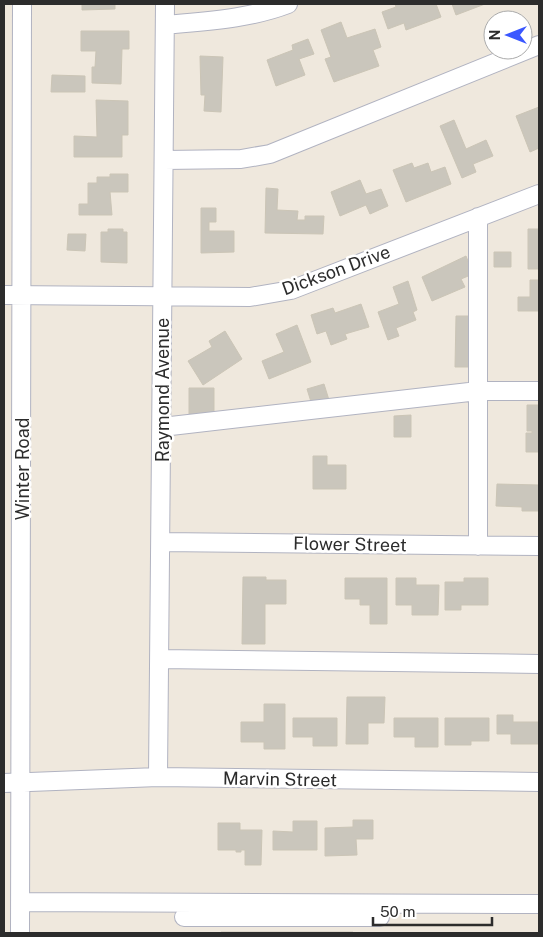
<svg xmlns="http://www.w3.org/2000/svg" width="543" height="937" font-family="'Public Sans',sans-serif">
<style>
.building{fill:#cac6bc;stroke:#cbc5b6}
.lines{fill:none;stroke-linecap:round;stroke-linejoin:round}
.minor-casing{stroke:#b1b3c1;stroke-width:20}
.minor{stroke:#fff;stroke-width:18}
.labels{text-anchor:middle;dominant-baseline:central;stroke-width:5;stroke-linejoin:round;paint-order:stroke}
.street-label{font-size:18px;fill:#2c2c2c;stroke:#fff}
</style>
<rect width="100%" height="100%" fill="#efe8dd"/>
<path class="building" d="M82 4H115V9L82 10Z
M395 4H436L441 17 406 30 404 23 388 29 382 12 396 7Z
M452 4H485L456 15Z
M341 22 347 38 375 29 381 47 373 50 379 66 334 82 325 59 331 57 321 30Z
M81 31H129V49H122L121 84 92 83V67H95L96 51H81Z
M308 39 314 54 299 59 305 75 276 86 267 60 293 50 292 45Z
M200 56 223 57 221 112 204 111 205 95H201Z
M52 75 85 76V92H51Z
M96 100 128 101V135H122V157H74V136L97 137Z
M539 107V148L530 152 516 116Z
M454 120 466 149 486 140 493 156 473 164 476 172 462 178 440 126Z
M412 163 414 168 428 163 431 172 445 167 451 184 406 202 393 170Z
M110 174H128V192H110L112 215H79V204H88V183H97V177H110Z
M360 180 366 194 381 189 388 206 370 214 366 205 340 216 331 192Z
M266 188 278 189 277 210 298 211 297 220H305V216H324L323 234 265 233Z
M201 208H216V222H209V231H234V252L201 253Z
M108 229H123V232H127V263L101 262V232H108Z
M528 229H539V269H528Z
M68 234H86L85 251 67 250Z
M494 252H511V267H494Z
M466 256 473 274 461 279 465 287 432 301 422 277Z
M530 280H539V311H518V297H530Z
M408 281 417 310 413 312 416 320 396 328 399 336 388 340 378 312 399 304 393 287Z
M361 304 369 327 345 334 347 339 331 345 326 331 317 334 311 315 333 308 335 313Z
M456 316H473L472 367H455Z
M297 325 311 362 269 379 262 361 284 352 276 334Z
M225 331 242 359 203 385 188 361 212 347 209 341Z
M324 384 329 400 312 405 307 389Z
M189 388H214V415H189Z
M527 405H539V452H526V433H532V431H527Z
M411 415V437H394V416Z
M313 456H327V465H346V489H313Z
M497 484 539 485V511H522V507L496 506Z
M243 577H266V580H286V604H265V644H242Z
M345 578H387V624H370V605H360V599H345Z
M396 578H416V585H439L438 615H412V605H396Z
M464 578H488V605H461V610H445V582H464Z
M347 697H385L384 723H368V744H346Z
M264 704H285V749H264V742H241V722H264Z
M497 715H513V722H539V744H511V734H497Z
M293 718H337V746H313V737H293Z
M394 718H438V747H415V737H394Z
M445 718H489V741H471V745H445Z
M353 820H373V839H356L357 855 325 856V828L353 827Z
M293 821H317V850H273V831L293 832Z
M218 823H240V830H262L261 865H245V850H241V852H236V850H218Z
M221 932H353V933H221Z"/>
<g class="lines">
<g class="minor-casing">
<path id="minor" d="M165 25C206 21 249 19 288 4
M164 160 241 159 270 154 539 45
M478 217V546
M4 295 250 297 291 290 539 194
M162 427 478 391H539
M161 542 539 546
M160 659 539 664
M158 777 165 4
M4 783 158 777 539 782
M20 902 539 904
M184 917H380
M20 933 22 4"/>
</g>
<use href="#minor" class="minor"/>
</g>
<g class="labels">
<g class="street-label">
<text transform="translate(336 270) rotate(-20)">Dickson Drive</text>
<text transform="translate(162 390) rotate(-90)">Raymond Avenue</text>
<text transform="translate(22 469) rotate(-90)">Winter Road</text>
<text transform="translate(350 544) rotate(1)">Flower Street</text>
<text transform="translate(280 779) rotate(1)">Marvin Street</text>
</g>
</g>
<rect width="543" height="937" fill="none" stroke="#2c2c2c" stroke-width="10"/>
<g transform="translate(508 35) rotate(270)"><circle r="24" fill="#ffffff" stroke="#ababab"/>
<path d="M0-4L9 19L0 12L-9 19Z" fill="#3a57ff"/>
<text y="-8" font-size="14" font-weight="bold" text-anchor="middle" fill="#2c2c2c">N</text>
</g>
<path d="M373 917v8h119v-8" fill="none" stroke="#2c2c2c" stroke-width="2.5"/>
<text x="380" y="917" font-size="15" fill="#2c2c2c" stroke="#ffffff" stroke-width="4" paint-order="stroke">50 m</text>
</svg>
